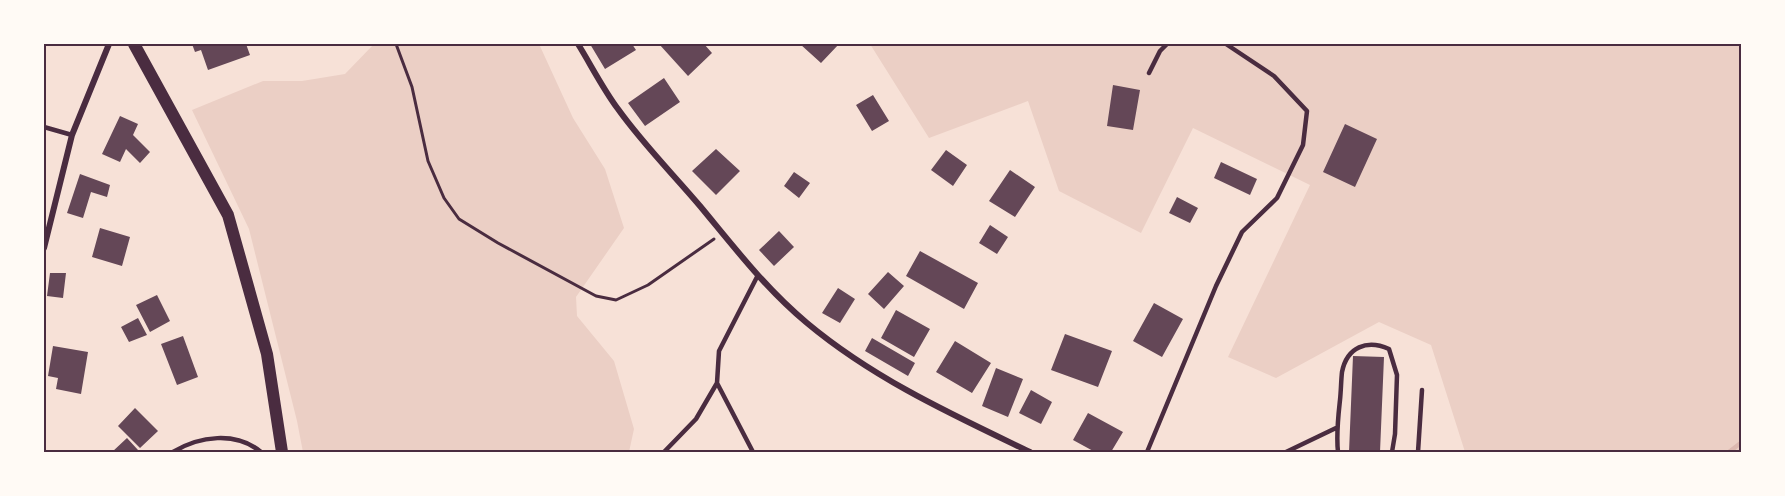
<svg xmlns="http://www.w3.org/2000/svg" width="1785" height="496" font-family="'Roboto Serif',serif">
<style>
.green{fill:#ebcfc5}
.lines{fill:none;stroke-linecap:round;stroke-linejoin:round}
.stream{stroke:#dcb8b0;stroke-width:4.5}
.building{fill:#644757}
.path{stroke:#4a2c40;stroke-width:3}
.service{stroke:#4a2c40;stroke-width:4.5}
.minor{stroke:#4a2c40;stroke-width:6}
.secondary{stroke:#4a2c40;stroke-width:12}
.neatline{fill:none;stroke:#4a2c40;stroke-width:2}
</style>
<rect width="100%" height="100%" fill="#f7e1d7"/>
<path class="green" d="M374 44H539L573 118 605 169 624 228 576 297 577 316 614 361 634 429 629 452H303L297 421 249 229 192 110 263 81H302L345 74Z
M870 44H1741V452H1465L1431 345 1379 322 1276 378 1228 357 1310 185 1193 128 1141 233 1059 191 1028 101 929 138Z"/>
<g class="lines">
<path class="stream" d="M1729 452 1742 442"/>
</g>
<path class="building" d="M192 44H246L250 55 208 70 201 50 195 52Z
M590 44H632L636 50 605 69Z
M659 44H704L712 53 688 76Z
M800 44H839L821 63Z
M664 78 680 102 645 126 628 103Z
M1113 85 1140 90 1133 130 1107 126Z
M873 95 889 121 872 131 856 105Z
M120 116 138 124 133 135 150 152 140 163 126 149 120 162 102 154Z
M1345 124 1377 139 1355 187 1323 172Z
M716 149 740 171 716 195 692 171Z
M946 150 967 165 953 186 931 170Z
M1221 162 1257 179 1250 195 1214 178Z
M1010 170 1035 187 1015 217 989 201Z
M794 172 810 183 799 198 784 186Z
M80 174 110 185 107 197 91 192 83 218 67 213Z
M1177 197 1198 208 1190 223 1169 213Z
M990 225 1008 237 997 254 979 243Z
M100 228 130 237 122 266 92 257Z
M779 231 794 247 774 266 759 250Z
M920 251 978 283 964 309 906 276Z
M888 272 904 286 884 309 868 294Z
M50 273H66L63 298 47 296Z
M838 288 855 299 840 323 822 313Z
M157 295 170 321 150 332 136 305Z
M1154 303 1183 319 1162 357 1133 341Z
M896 310 930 329 914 357 881 338Z
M138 318 147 335 129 342 121 327Z
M1065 334 1112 351 1098 387 1051 370Z
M183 336 198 377 177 385 161 344Z
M872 338 915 363 908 376 865 351Z
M955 341 991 363 972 393 936 372Z
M53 346 88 352 81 394 56 389 58 378 48 376Z
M1353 356 1384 357 1380 452H1349Z
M996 368 1023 379 1008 417 982 406Z
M1031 390 1052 402 1041 424 1019 413Z
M135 408 158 431 140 448 118 426Z
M1088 413 1123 432 1111 452H1095L1073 440Z
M127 438 138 450 136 452H112Z"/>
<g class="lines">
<path class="path" d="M396 44 412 87 428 161 444 198 459 219 498 243 596 296 616 300 648 285 714 239"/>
<path class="service" d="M1149 73 1160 51 1167 44
M44 127 72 135
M173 452C199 436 236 431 261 452
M664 452 696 419 717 383
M753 452 717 383 719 351 758 275
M1147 452 1216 286 1242 232 1277 198 1303 145 1307 111 1274 76 1226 44
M1286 452 1336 428
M1338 452C1336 434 1338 418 1340 400 1341 391 1341 381 1342 372 1347 347 1367 339 1389 349L1397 375 1395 434 1392 452
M1418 452 1422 390"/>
<path class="minor" d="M578 44C591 65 603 89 618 109 643 144 673 174 700 206 734 247 766 289 807 323 874 379 953 415 1030 452
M44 248 72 135 109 44"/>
<path class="secondary" d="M134 44 228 215 267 354 282 452"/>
</g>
<rect width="1785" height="496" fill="none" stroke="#fffaf5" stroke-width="90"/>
<rect x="45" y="45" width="1695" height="406" class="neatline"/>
</svg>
